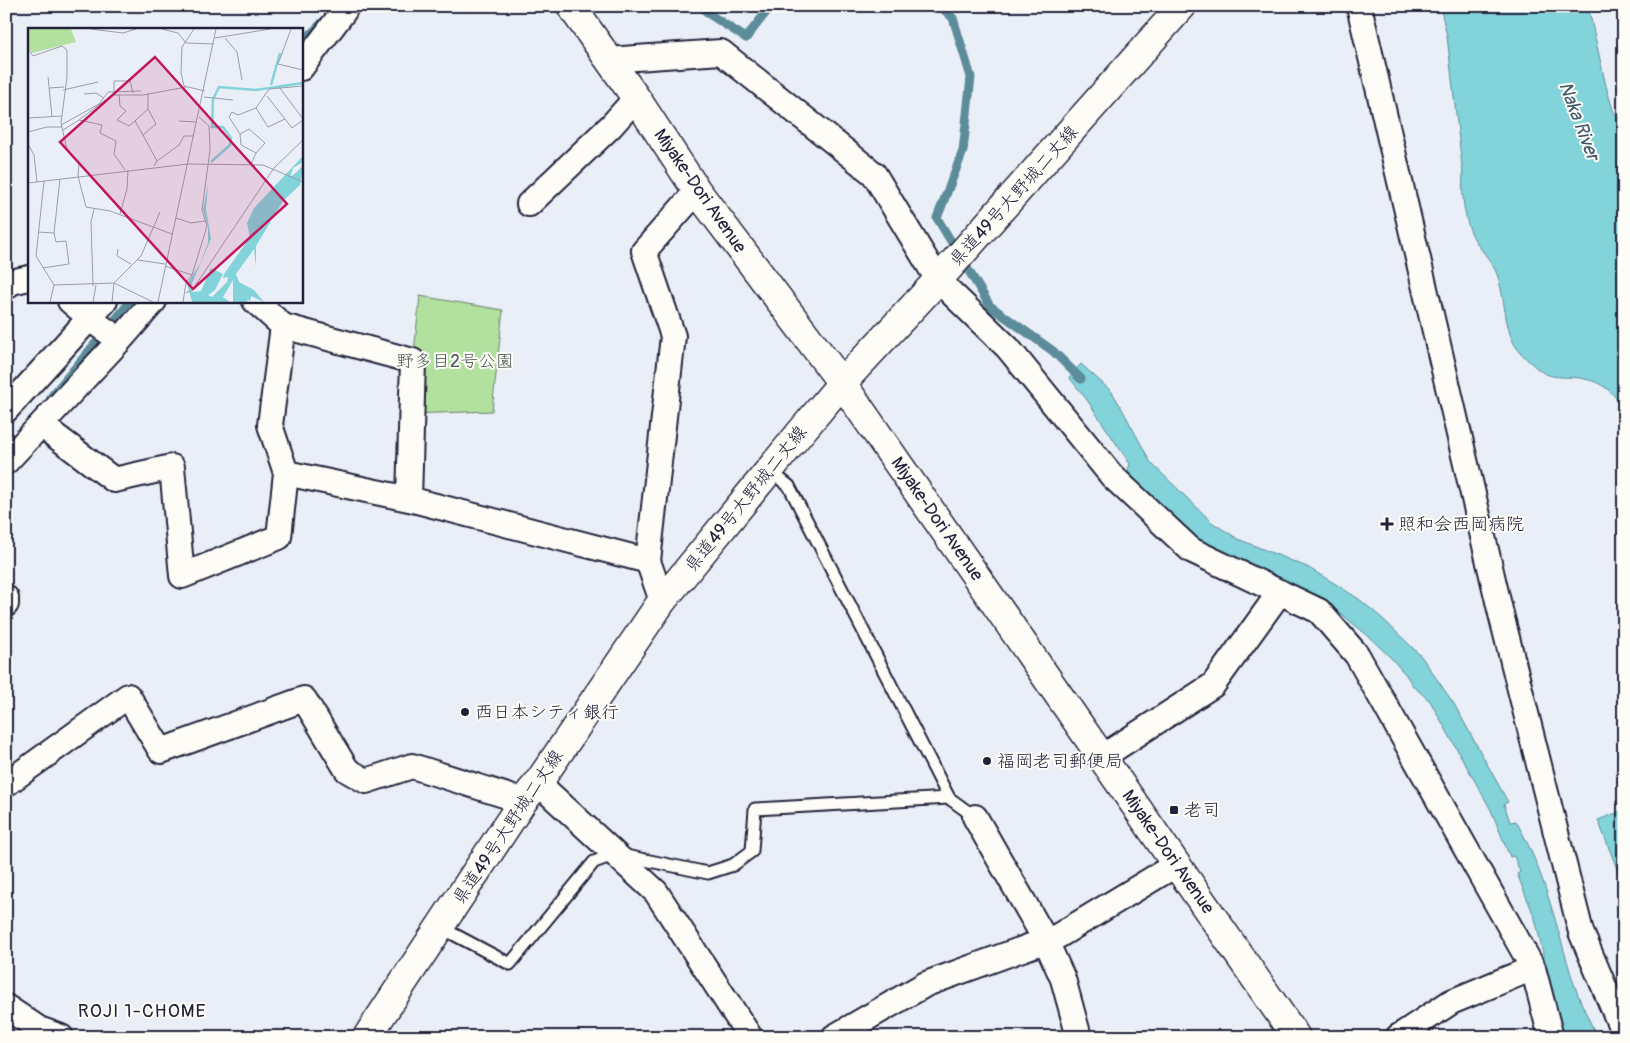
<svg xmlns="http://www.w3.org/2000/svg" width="1630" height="1043" font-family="Pangolin,'Klee One',sans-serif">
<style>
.green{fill:#b2e09f;stroke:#6a816d}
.water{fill:#82d3da;stroke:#5c8c9a}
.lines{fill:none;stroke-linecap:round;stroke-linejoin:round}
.stream{stroke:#5c8c9a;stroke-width:9}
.service-casing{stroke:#22223b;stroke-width:15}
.minor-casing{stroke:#22223b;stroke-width:28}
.primary-casing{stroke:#22223b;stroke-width:31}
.trunk-casing{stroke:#22223b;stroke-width:31}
.service{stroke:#fdfcf7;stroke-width:11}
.minor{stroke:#fdfcf7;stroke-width:24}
.primary{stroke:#fdfcf7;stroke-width:28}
.trunk{stroke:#fdfcf7;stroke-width:28}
.poi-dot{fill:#22223b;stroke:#fdfcf7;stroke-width:2}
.labels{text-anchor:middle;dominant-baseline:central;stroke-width:4;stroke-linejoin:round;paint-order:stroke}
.street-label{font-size:18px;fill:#22223b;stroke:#fdfcf7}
.park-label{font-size:18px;fill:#4d5b59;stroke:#fdfcf7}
.poi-label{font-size:18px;fill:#22223b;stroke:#fdfcf7;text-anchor:start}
.water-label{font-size:19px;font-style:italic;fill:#3f576b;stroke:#fdfcf7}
.neighbourhood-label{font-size:19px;letter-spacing:1px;fill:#22223b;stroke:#fdfcf7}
.inset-river{fill:none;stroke:#82d3da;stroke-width:2.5}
.inset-road{fill:none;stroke:#9a9dac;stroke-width:1}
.view{fill:#c2185b;fill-opacity:0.15;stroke:#c2185b;stroke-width:2.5}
.inset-edge{fill:none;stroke:#22223b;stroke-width:2.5}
</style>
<rect width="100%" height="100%" fill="#eaeff7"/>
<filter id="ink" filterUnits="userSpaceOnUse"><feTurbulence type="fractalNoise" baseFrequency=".02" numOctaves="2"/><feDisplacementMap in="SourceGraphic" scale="10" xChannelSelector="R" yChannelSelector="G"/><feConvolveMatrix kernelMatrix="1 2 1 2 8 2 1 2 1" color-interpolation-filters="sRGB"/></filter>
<g filter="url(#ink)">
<path class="green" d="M420 296 503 310 492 411 411 414 413 361Z"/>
<path class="water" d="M1440 6H1588L1606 86 1613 110 1624 127V416C1619 396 1605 383 1585 379 1568 375 1552 381 1538 369 1528 361 1515 349 1511 337 1504 317 1504 294 1497 274 1492 262 1485 255 1478 245 1465 227 1461 197 1463 175L1447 36Z
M1081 364 1112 392 1121 407 1151 463 1213 523 1238 539 1307 567 1334 583 1359 599 1383 619 1421 656 1454 704 1508 802 1504 804 1510 822 1516 821C1546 874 1556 927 1574 984 1580 1002 1589 1019 1597 1037H1561L1546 991V967L1535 918 1517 874 1520 872 1514 856 1510 857 1491 810 1430 701 1413 686 1406 675 1391 658 1367 635 1335 609 1283 584 1200 547 1126 475 1130 464 1087 400 1069 377Z
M1624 810V887L1598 820Z"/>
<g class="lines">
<path class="stream" d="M701 6 709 14 746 38 771 6
M940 6 953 18 971 77 963 151 937 218 990 306 1053 351 1081 379
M301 44 324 21
M51 397 131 301"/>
<g class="service-casing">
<path id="service" d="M770 471 789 486 949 798 975 817
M440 927 510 964 594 862 616 854 708 873 733 865 752 851 755 809 949 798"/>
</g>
<g class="minor-casing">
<path id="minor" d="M1359 6 1501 614 1581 932 1624 1034
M608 60 721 52 874 174 938 280 1008 348 1112 476 1191 550 1319 611 1357 655 1533 968
M301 68 344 11 346 6
M529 204 611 126 636 98
M6 287 11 282 29 278
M70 301 101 327 120 340
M255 301 283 326 413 361 409 499 648 561 662 601
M283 326 270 425 286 473 409 499
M6 410 105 301
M41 425 114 480 172 467 182 576 279 537 286 473
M6 462 120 340 154 301
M648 561 673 336 644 251 697 191
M6 598V604
M1102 757 1213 685 1280 592
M538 783 656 892 750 1037
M6 784 128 696 161 751 304 699 347 770 366 781 412 766 523 801
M975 817 1046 941 1063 979 1079 1037
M6 1007 39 1029 61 1037
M834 1037 926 984 1058 936 1177 864
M1398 1037 1451 1002 1533 968 1551 1037"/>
</g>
<g class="primary-casing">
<path id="primary" d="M367 1037 523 801 538 783 662 601 800 433 842 383 938 280 1182 6"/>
</g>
<g class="trunk-casing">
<path id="trunk" d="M571 6 636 98 697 191 842 383 1296 1037"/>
</g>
<use href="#service" class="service"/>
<use href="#minor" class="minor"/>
<use href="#primary" class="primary"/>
<use href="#trunk" class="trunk"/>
</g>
</g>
<g class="poi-dot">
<path d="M1384.5 516.5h5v5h5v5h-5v5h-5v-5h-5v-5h5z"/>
<circle cx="465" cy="712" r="5"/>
<circle cx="987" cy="761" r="5"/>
<rect x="1169" y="805" width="10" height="10" rx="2.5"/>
</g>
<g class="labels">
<g class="street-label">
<text transform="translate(700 191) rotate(55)">Miyake-Dori Avenue</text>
<text transform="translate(1014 196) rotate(-48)">県道49号大野城二丈線</text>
<text transform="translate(746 499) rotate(-51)">県道49号大野城二丈線</text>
<text transform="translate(937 519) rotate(55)">Miyake-Dori Avenue</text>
<text transform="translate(508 827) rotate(-56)">県道49号大野城二丈線</text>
<text transform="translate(1168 852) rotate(55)">Miyake-Dori Avenue</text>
</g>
<g class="park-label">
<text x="455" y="361">野多目2号公園</text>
</g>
<g class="poi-label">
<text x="1398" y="524">照和会西岡病院</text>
<text x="475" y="712">西日本シティ銀行</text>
<text x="997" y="761">福岡老司郵便局</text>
<text x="1184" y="810">老司</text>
</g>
<g class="water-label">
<text transform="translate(1579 121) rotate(69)">Naka River</text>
</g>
<g class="neighbourhood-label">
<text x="142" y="1011">ROJI 1-CHOME</text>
</g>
</g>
<g transform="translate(28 28)">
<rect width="275" height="275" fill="#eaeff7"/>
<path d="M0 1H43L48 14 4 25 0 19Z" fill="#b2e09f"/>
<path d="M275 128V134L265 140 262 149 275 140 272 157 255 173 228 218V239L226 221 208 246 211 254 226 262 236 274 223 268 222 274 220 271 219 274H205V252L195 269 202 274H164L159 256 172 236 180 215V199L175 182 180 156 178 181 183 211 162 260 165 264 173 263 183 240 195 246 187 262 180 267 184 269 199 254 200 249 195 250 196 246 222 209 219 195 226 180Z" fill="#82d3da"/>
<path class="inset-river" d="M243 57 252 25M183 134 202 117 203 110 195 99H184L185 71 191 59 228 62 275 55M261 154 275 139"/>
<path class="inset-road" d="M63 1 95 5 108 1M134 1 150 5 158 15 186 16M166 1 154 19 153 45 156 58 177 63M263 1 250 36 275 42M187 10 242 1M197 10 209 24 214 52M0 21 5 28 34 18 39 22V49L33 95 39 122 51 135 50 148 58 179 82 183 144 206M20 49 24 89M251 59 275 91M21 60 36 59M35 62 70 54M86 63V53H102L105 65M56 66 68 65 76 70M120 66V81L128 96 115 107 129 133 126 138M91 67 92 78 98 83 89 92 101 98 107 93M239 68 264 100 275 92M176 69 205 72M228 80 240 99 257 91M0 90 34 88M51 92 84 67H115L158 59M151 93 169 94M33 97 71 76 80 64 113 63M35 102 51 92 74 97 72 105 88 113 86 126 97 142M0 104 19 99H34M212 106 221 101 237 115 228 125M115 107 107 93 120 81M0 116 6 127 9 154M129 133 151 117 156 108H166M223 136 228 125 213 117 212 106 201 89 204 84 210 87 228 80 241 61 275 58M16 153 8 228 26 257 86 255 125 274M0 155 160 136 235 137 275 154M92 186 99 161 100 142M148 190 163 195 177 193M10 204 26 205 32 151M90 221 89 228 103 236M110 232 137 236M137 238 164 247 158 255 155 274M15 240 41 236 38 213 28 214 26 205M164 247 179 198 174 182 182 122 181 98 171 89M65 258 63 194 66 181M158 265 165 261 246 140 275 112M22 274 26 257M65 274 68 257M84 274 86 255 113 228 132 184M130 274 188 1"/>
<path class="view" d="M127 29 259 176 165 261 32 114Z"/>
<rect width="275" height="275" class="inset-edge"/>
</g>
<rect width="1630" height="1043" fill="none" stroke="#fdfcf7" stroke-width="25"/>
<rect x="12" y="12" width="1605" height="1018" fill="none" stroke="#22223b" stroke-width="2" filter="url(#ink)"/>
</svg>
